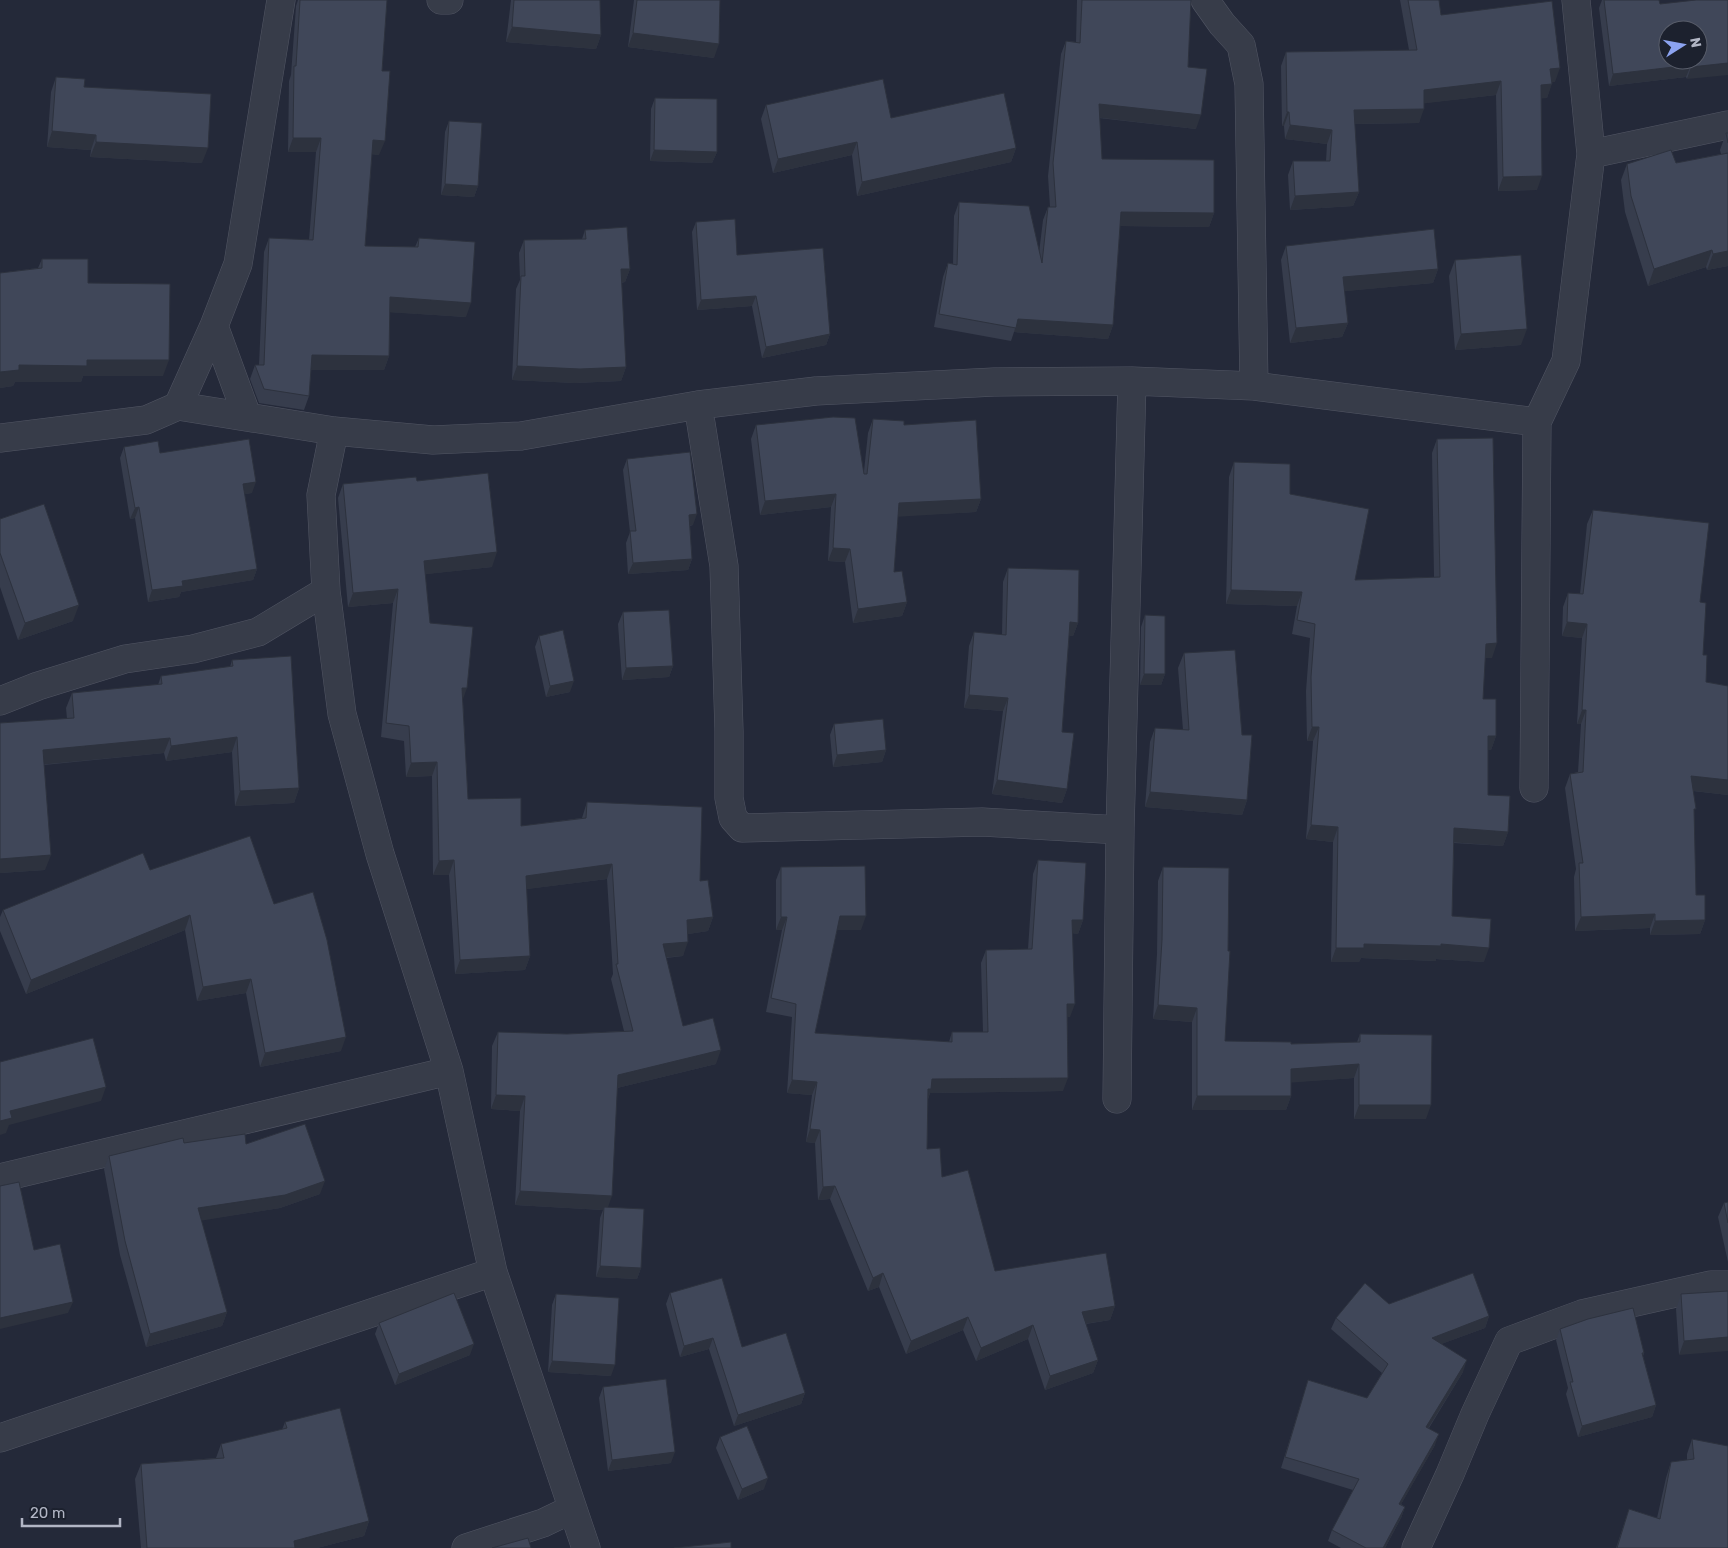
<svg xmlns="http://www.w3.org/2000/svg" width="1728" height="1548" font-family="Rubik,sans-serif">
<style>
.lines{fill:none;stroke-linecap:round;stroke-linejoin:round}
.minor-casing{stroke:#525664;stroke-width:29}
.minor{stroke:#373c49;stroke-width:28}
.wall{fill:#373d4d}
.shaded-wall{fill:#2d323e}
.building{fill:#404759;stroke:#2d323e;fill-rule:evenodd}
</style>
<rect width="100%" height="100%" fill="#242939"/>
<g class="lines">
<g class="minor-casing">
<path id="minor" d="M441 0H449
M1205 0 1222 24 1241 45 1249 84 1254 386
M1591 154 1728 125
M214 326 247 416
M698 405 724 566 729 731V798L733 818 742 828 982 822 1120 830
M178 406 214 326 238 264 281 0
M334 431 321 495 326 591 342 714 380 854 449 1071 493 1272 586 1548
M0 438 146 420 178 406 334 431 433 440 521 436 698 405 816 391 994 382 1132 381 1254 386 1537 422
M0 701 38 686 125 659 193 649 258 632 326 591
M1534 788 1537 422 1566 361 1591 154 1576 0
M1117 1099 1120 830 1132 381
M0 1178 449 1071
M0 1438 493 1272
M466 1548 543 1523 572 1509
M1416 1548 1450 1474 1475 1414 1509 1341 1582 1314 1711 1285H1728"/>
</g>
<use href="#minor" class="minor"/>
</g>
<path class="wall" d="M298 0H387L382 71 379 155 372 154 365 246 415 247 419 238 466 317 390 312 389 356 384 370H311L309 396 304 410 259 403 250 379 255 365H259L264 252 269 238 309 240 316 152H288L289 81 291 75 296 6Z
M511 0H514L601 35 596 49 506 42Z
M634 0H720L714 58 628 47Z
M1077 0H1191L1188 67 1196 129 1099 118 1102 159 1214 213 1209 227 1120 226 1113 325 1108 339 1014 332 1011 341 934 327 943 277 948 263 953 264 954 216 959 202 1039 253 1043 220 1048 207H1050L1048 176 1061 54 1066 41 1076 42Z
M1400 0H1439L1441 15 1555 82H1552L1547 98H1541L1537 190 1498 191 1496 95 1424 103 1419 123 1354 124 1359 192 1353 206 1290 210 1288 175 1293 161H1326L1327 144 1285 139 1284 126H1282L1281 66 1286 52 1409 50Z
M1602 0H1659L1660 4 1728 0 1687 79 1686 77 1609 86 1599 8Z
M56 77 84 87 202 163 90 157 91 150 47 147 51 92Z
M655 98 717 152 712 163 650 161 651 109Z
M766 105 891 118 1016 148 1011 162 857 196 852 155 773 173 761 119Z
M449 121 478 186 474 197 441 195 445 132Z
M1726 133H1728V266L1707 270 1706 267 1648 286 1625 212 1621 180 1627 164 1676 163 1721 154 1720 150Z
M696 222 737 255 830 334 826 345 762 358 752 306 697 310 692 232Z
M585 230 630 269 625 282 621 283 626 367 621 381 575 383 512 380 516 289 520 280 519 253 524 240 582 239Z
M1286 246 1438 269 1433 283 1344 291 1348 323 1342 337 1290 343 1281 260Z
M42 259 88 283 163 376H83L81 382H15L13 386 0 388V273L38 268Z
M1455 260 1521 345 1455 350 1449 276Z
M873 419 904 425 981 499 976 512 898 516 894 572 907 602 902 616 853 623 845 562 828 561 831 507 760 515 751 439 756 425 864 471 868 433Z
M1437 439 1492 658H1485L1483 699 1496 736 1491 750H1488V795L1508 832 1503 846 1454 843 1452 916 1484 962 1436 959V961L1361 958 1359 962H1331L1333 842 1306 839 1313 741H1307L1306 691 1310 638 1292 634 1297 606 1226 604 1229 477 1234 462 1290 494 1355 580 1434 577 1432 453Z
M124 447 160 453 252 493 244 494 257 569 253 580 181 592 179 597 148 602 135 518 130 519 120 458Z
M627 459 693 525 690 526 692 559 688 570 628 574 626 543 630 532 623 470Z
M417 481 492 567 425 574 430 623 463 702 468 799 521 826 582 818 587 802 700 881 713 917 708 931 688 934 683 956 666 958 683 1026 716 1064 617 1088 608 1207 641 1268 637 1279 596 1277 600 1218 603 1210 515 1205 520 1111 491 1109 492 1046 498 1032 567 1034 624 1031 611 979 613 974 607 879 526 889 530 956 525 970 455 974 449 875H433L432 776 406 777 404 741 381 737 393 603 348 607 338 498 343 484Z
M1593 510 1700 602 1703 655 1706 682 1728 686V795L1693 791 1696 895 1705 920 1700 934 1650 935V928L1575 931 1574 877 1576 869 1565 788 1570 774 1578 772 1581 724H1577L1582 638 1562 636 1563 607 1568 593 1580 594 1587 524Z
M0 519 73 621 18 640 0 587Z
M1008 568 1078 623 1073 636H1069L1062 732 1067 789 1062 803 992 794 1003 711 964 708 969 646 974 632 1002 635 1003 582Z
M623 612 673 666 669 677 622 680 618 624Z
M1145 615 1165 674 1161 685H1140L1141 627Z
M539 636 570 692 546 697 535 647Z
M1184 653 1247 800 1242 815 1145 807 1150 742 1155 728 1183 730 1178 668Z
M232 660 299 788 294 803 235 806 232 752 166 761 164 753 44 765 45 870 0 873V723L67 719 66 708 72 693 158 685 161 676 230 667Z
M834 724 886 750 882 762 833 767 830 735Z
M1038 860 1083 920 1078 934 1073 933 1070 1017H1067L1063 1091 930 1093 928 1099 927 1149 942 1177 995 1271 1115 1306 1110 1320 1086 1324 1098 1360 1093 1373 1045 1390 1028 1339 976 1361 963 1330 906 1354 879 1287 868 1291 830 1199 818 1200 815 1143 806 1142 812 1095 787 1093 792 1017 766 1012 782 930H776V880L781 867 861 930H837L815 1033 949 1042 952 1032H983L981 963 986 950 1028 949 1033 874Z
M1163 867 1225 1041 1291 1044 1357 1042 1360 1034 1426 1119H1354V1078L1291 1082V1096L1286 1110H1192V1022L1153 1019 1157 954 1158 881Z
M150 870 274 904 341 1051 260 1067 246 993 197 1001 185 930 26 994 0 931V917L3 910Z
M184 1143 246 1144 320 1194 280 1208 201 1220 227 1312 222 1326 146 1347 120 1255 104 1169 109 1156Z
M1728 1202V1262L1718 1217 1724 1203Z
M1728 1291 1679 1355 1676 1309 1681 1294Z
M670 1293 805 1393 801 1404 734 1426 709 1349 680 1357 666 1304Z
M556 1294 611 1376 548 1372 552 1305Z
M1389 1304 1489 1316 1485 1328 1441 1344 1463 1372 1429 1428 1435 1445 1401 1504 1405 1507 1401 1518 1385 1548H1341L1328 1541 1332 1530 1353 1490 1281 1468 1308 1380 1367 1398 1382 1373 1331 1329 1336 1318Z
M379 1323 470 1355 395 1385 375 1334Z
M1560 1329 1644 1353 1643 1356 1656 1405 1652 1417 1578 1437 1566 1394 1568 1388 1556 1340Z
M603 1387 671 1463 608 1471 599 1398Z
M285 1422 369 1521 364 1536 317 1548H141L135 1479 141 1464 216 1458 221 1444 282 1430Z
M720 1437 764 1489 738 1500 716 1448Z
M1692 1439 1728 1548H1616L1629 1509 1657 1518 1666 1478 1671 1462 1687 1460V1454Z"/>
<path class="shaded-wall" d="M512 27 601 35 596 49 506 42Z
M633 33 719 44 714 58 628 47Z
M1728 63V75L1687 79 1691 67Z
M1691 65 1686 77 1609 86 1613 74Z
M1560 68 1555 82 1545 83 1550 69Z
M1501 81 1496 95 1419 104 1424 90Z
M1552 84 1547 98 1536 99 1541 85Z
M1099 104 1201 115 1196 129 1094 117Z
M1424 109 1419 123 1348 124 1354 110Z
M1287 112H1289L1284 126H1282Z
M1290 125 1332 130 1327 144 1285 139Z
M52 131 96 135 91 150 47 147Z
M293 138H321L316 152H288Z
M373 140 385 141 379 155 368 154Z
M96 142 208 148 202 163 90 157Z
M857 142 852 155 773 173 778 159Z
M1016 148 1011 162 857 196 862 182Z
M654 150 717 152 712 163 650 161Z
M1542 176 1537 190 1498 191 1503 177Z
M445 184 478 186 474 197 441 195Z
M1359 192 1353 206 1290 210 1295 196Z
M1121 212 1214 213 1209 227 1116 226Z
M1712 250 1706 267 1648 286 1654 269Z
M1728 251V266L1707 270 1713 254Z
M621 269H630L625 282 616 283Z
M1438 269 1433 283 1337 292 1343 277Z
M756 296 752 306 697 310 701 300Z
M390 297 471 303 466 317 385 312Z
M1018 319 1113 325 1108 339 1014 332Z
M1348 323 1342 337 1290 343 1296 328Z
M1527 329 1521 345 1455 350 1461 334Z
M830 334 826 345 762 358 766 347Z
M312 355 389 356 384 370H307Z
M87 360H169L163 376H83L81 382H15L13 386 0 388V372L19 365Z
M517 366 626 367 621 381 575 383 512 380Z
M256 482 252 493 238 495 243 484Z
M836 494 831 507 760 515 765 501Z
M981 499 976 512 894 517 899 503Z
M139 507 135 518 130 519 135 508Z
M697 514 693 525 685 526 689 515Z
M833 548 850 549 845 562 828 561Z
M497 552 492 567 419 575 424 561Z
M692 559 688 570 628 574 633 563Z
M257 569 253 580 181 592 179 597 148 602 152 590 182 581Z
M398 589 393 603 348 607 353 593Z
M1231 590 1302 592 1297 606 1226 604Z
M907 602 902 616 853 623 858 609Z
M79 605 73 621 18 640 25 623Z
M1070 622 1078 623 1073 636H1065Z
M1567 622 1587 624 1582 638 1562 636Z
M1497 643 1492 658H1481L1486 644Z
M673 666 669 677 622 680 626 668Z
M1144 674H1165L1161 685H1140Z
M574 681 570 692 546 697 550 686Z
M462 688H467L462 702Z
M969 695 1008 698 1003 711 964 708Z
M1582 710H1586L1581 724H1577Z
M1312 727H1319L1313 741H1307Z
M1488 736H1496L1491 750H1483Z
M237 737 232 752 166 761 171 746Z
M170 738 164 753 38 765 43 750Z
M886 750 882 762 833 767 837 755Z
M437 762 432 776 406 777 411 763Z
M1691 776 1728 780V795L1686 790Z
M997 780 1067 789 1062 803 992 794Z
M299 788 294 803 235 806 240 791Z
M1150 792 1247 800 1242 815 1145 807Z
M1311 825 1338 827 1333 842 1306 839Z
M1454 828 1508 832 1503 846 1449 842Z
M51 855 45 870 0 873V859Z
M454 860 449 875H433L439 861Z
M612 864 607 879 520 890 526 876Z
M1655 914 1650 928 1575 931 1581 917Z
M190 915 185 930 26 994 31 980Z
M840 916H866L861 930H835Z
M713 917 708 931 682 935 687 920Z
M781 917H787L782 930H776Z
M1072 920H1083L1078 934 1068 933Z
M1705 920 1700 934 1650 935 1655 921Z
M688 942 683 956 658 958 663 944Z
M1364 944H1441L1489 948 1484 962 1436 959V961L1361 958 1359 962H1331L1336 948Z
M530 956 525 970 455 974 460 960Z
M251 979 246 993 197 1001 203 987Z
M1067 1004H1075L1070 1017H1062Z
M1158 1005 1197 1008 1192 1022 1153 1019Z
M346 1037 341 1051 260 1067 265 1053Z
M721 1050 716 1064 613 1089 618 1075Z
M1359 1064 1354 1078 1286 1083 1291 1069Z
M1068 1078 1063 1091 930 1093 926 1103 923 1102 932 1079Z
M792 1080 817 1082 812 1095 787 1093Z
M106 1087 101 1101 9 1125 6 1133 0 1135V1121L10 1111Z
M496 1095 525 1096 520 1111 491 1109Z
M1197 1096H1291L1286 1110H1192Z
M1359 1105H1431L1426 1119H1354Z
M810 1129 820 1130 815 1143 806 1142Z
M325 1181 320 1194 280 1208 193 1222 198 1208Z
M835 1186 830 1199 818 1200 823 1187Z
M520 1191 612 1196 607 1210 604 1207 603 1210 515 1205Z
M600 1266 641 1268 637 1279 596 1277Z
M883 1273 879 1287 868 1291 873 1278Z
M73 1302 68 1313 0 1329V1318Z
M1115 1306 1110 1320 1077 1325 1082 1312Z
M227 1312 222 1326 146 1347 150 1334Z
M1489 1316 1485 1328 1428 1349 1432 1338Z
M968 1317 963 1330 906 1354 911 1341Z
M1033 1325 1028 1339 976 1361 981 1348Z
M1728 1337V1351L1679 1355 1684 1341Z
M713 1338 709 1349 680 1357 684 1346Z
M474 1344 470 1355 395 1385 399 1374Z
M1098 1360 1093 1373 1045 1390 1050 1376Z
M1467 1360 1463 1372 1422 1438 1426 1427Z
M552 1361 615 1365 611 1376 548 1372Z
M805 1393 801 1404 734 1426 738 1415Z
M1656 1405 1652 1417 1578 1437 1582 1426Z
M1439 1434 1435 1445 1395 1515 1399 1504Z
M675 1452 671 1463 608 1471 612 1460Z
M768 1478 764 1489 738 1500 742 1489Z
M1405 1507 1401 1518 1385 1548H1383Z
M369 1521 364 1536 317 1548H291L294 1541Z"/>
<path class="building" d="M300 0H387L382 71H390L385 141 373 140 365 246 418 247 419 238 475 242 471 303 390 297 389 356 312 355 309 396 264 389 255 365H264L269 238 313 240 321 138H293L294 66H296Z
M514 0H600L601 35 512 27Z
M637 0H720L719 44 633 33Z
M1082 0H1191L1188 67 1207 69 1201 115 1099 104 1102 159 1214 160V213L1121 212 1113 325 1018 319 1016 328 939 314 948 263 957 265 959 202 1029 206 1042 263 1048 207H1056L1053 163 1066 41 1080 43Z
M1408 0H1439L1441 15 1552 1 1560 68 1550 69 1552 84 1541 85 1542 176 1503 177 1501 81 1424 90V109L1354 110 1359 192 1295 196 1293 161H1330L1332 130 1290 125 1289 112H1287L1286 52 1417 50Z
M1604 0H1659L1660 4 1696 0H1728V63L1691 67V65L1613 74ZM1668 30H1698V60H1668Z
M56 77 85 79 84 87 211 94 208 148 96 142V135L52 131Z
M883 79 891 118 1004 93 1016 148 862 182 857 142 778 159 766 105Z
M655 98 717 99V152L654 150Z
M449 121 482 123 478 186 445 184Z
M1726 133H1728V143Z
M1671 150 1676 163 1728 153V251L1713 254 1712 250 1654 269 1631 196 1627 164Z
M735 219 737 255 823 248 830 334 766 347 756 296 701 300 696 222Z
M627 227 630 269H621L626 367 580 369 517 366 521 276H525L524 240 586 239 585 230Z
M1434 229 1438 269 1343 277 1348 323 1296 328 1286 246Z
M1521 255 1527 329 1461 334 1455 260Z
M42 259H88V283L170 284 169 360H87V366L19 365V370L0 372V273L42 268Z
M833 417 855 418 864 474H867L873 419 904 421V425L976 420 981 499 899 503 894 572 902 571 907 602 858 609 850 549 833 548 836 494 765 501 756 425Z
M1493 438 1497 643 1486 644 1483 699H1496V736H1488V795L1510 796 1508 832 1454 828 1452 916 1491 919 1489 948 1441 944V946L1364 944V948H1336L1338 827 1311 825 1319 727H1312L1311 677 1315 624 1297 620 1302 592 1231 590 1234 462 1290 464V494L1369 509 1355 580 1440 577 1437 439Z
M249 439 256 482 243 484 257 569 182 581 183 586 152 590 139 507 135 508 124 447 158 441 160 453Z
M690 452 697 514 689 515 692 559 633 563 630 531H636L627 459Z
M488 473 497 552 424 561 430 623 473 627 467 688H462L468 799 521 798V826L586 818 587 802 702 807 700 881 708 880 713 917 687 920 688 942 663 944 683 1026 713 1018 721 1050 618 1075 612 1196 520 1191 525 1096 496 1095 498 1032 567 1034 633 1031 616 964H618L612 864 526 876 530 956 460 960 454 860 439 861 437 762 411 763 409 726 386 723 398 589 353 593 343 484 416 477 417 481Z
M44 504 79 605 25 623 0 553V519Z
M1593 510 1709 523 1700 602 1706 603 1703 655H1707L1706 682 1728 686V780L1691 776 1696 809H1694L1696 895H1705V920L1655 921V914L1581 917 1579 863H1583L1570 774 1583 772 1586 710H1582L1587 624 1567 622 1568 593 1583 594Z
M1008 568 1079 570 1078 623 1070 622 1062 732 1074 733 1067 789 997 780 1008 698 969 695 974 632 1006 635Z
M669 610 673 666 626 668 623 612Z
M1145 615 1165 616V674H1144Z
M563 630 574 681 550 686 539 636Z
M1235 650 1242 735H1252L1247 800 1150 792 1155 728 1189 730 1184 653Z
M291 656 299 788 240 791 237 737 171 746 170 738 43 750 51 855 0 859V723L74 718 72 693 162 684 161 676 233 666 232 660Z
M883 719 886 750 837 755 834 724Z
M250 836 274 904 313 892 327 940 346 1037 265 1053 251 979 203 987 190 915 31 980 3 910 143 853 150 870Z
M1038 860 1086 863 1083 920H1072L1075 1004H1067L1068 1078 932 1079 931 1089H928L927 1149 940 1148 942 1177 968 1170 995 1271 1106 1253 1115 1306 1082 1312 1098 1360 1050 1376 1033 1325 981 1348 968 1317 911 1341 883 1273 873 1278 835 1186 823 1187 820 1130 810 1129 817 1082 792 1080 796 1004 771 998 787 917H781V867L865 866 866 916H840L815 1033 952 1042V1032H988L986 950 1032 949Z
M1163 867 1229 868 1228 951H1230L1225 1041 1291 1042V1044L1360 1042V1034L1432 1035 1431 1105H1359V1064L1291 1069V1096H1197V1008L1158 1005 1162 940Z
M93 1038 106 1087 10 1111 12 1118 0 1121V1062Z
M305 1124 325 1181 285 1195 198 1208 227 1312 150 1334 125 1241 109 1156 183 1138 184 1143 245 1134 246 1144Z
M19 1182 34 1250 60 1244 73 1302 0 1318V1186Z
M1728 1202V1223L1724 1203Z
M604 1207 644 1209 641 1268 600 1266Z
M1473 1273 1489 1316 1432 1338 1467 1360 1426 1427 1439 1434 1399 1504 1405 1507 1383 1548H1366L1332 1530 1359 1479 1285 1457 1308 1380 1367 1398 1388 1364 1336 1318 1365 1283 1389 1304Z
M722 1278 742 1347 786 1333 805 1393 738 1415 713 1338 684 1346 670 1293Z
M1728 1291V1337L1684 1341 1681 1294Z
M454 1293 474 1344 399 1374 379 1323Z
M556 1294 619 1298 615 1365 552 1361Z
M1633 1308 1644 1353H1642L1656 1405 1582 1426 1570 1382H1573L1560 1329 1588 1319Z
M666 1379 675 1452 612 1460 603 1387Z
M340 1408 369 1521 294 1541 295 1548H147L141 1464 224 1458 221 1444 287 1428 285 1422Z
M747 1426 768 1478 742 1489 720 1437Z
M1692 1439 1728 1446V1548H1617L1629 1509 1660 1519 1671 1462 1694 1459Z
M528 1538 531 1548H492Z
M731 1542V1548H674Z"/>
<g transform="translate(1683 45) rotate(79)"><circle r="24" fill="#1c212e" stroke="#585d6a"/>
<path d="M0-4L9 19L0 12L-9 19Z" fill="#8ca3f0"/>
<text y="-8" font-size="14" font-weight="bold" text-anchor="middle" fill="#b2b6c5">N</text>
</g>
<path d="M22 1518v8h98v-8" fill="none" stroke="#b2b6c5" stroke-width="2.5"/>
<text x="30" y="1518" font-size="15" fill="#b2b6c5" stroke="#1c212e" stroke-width="4" paint-order="stroke">20 m</text>
</svg>
